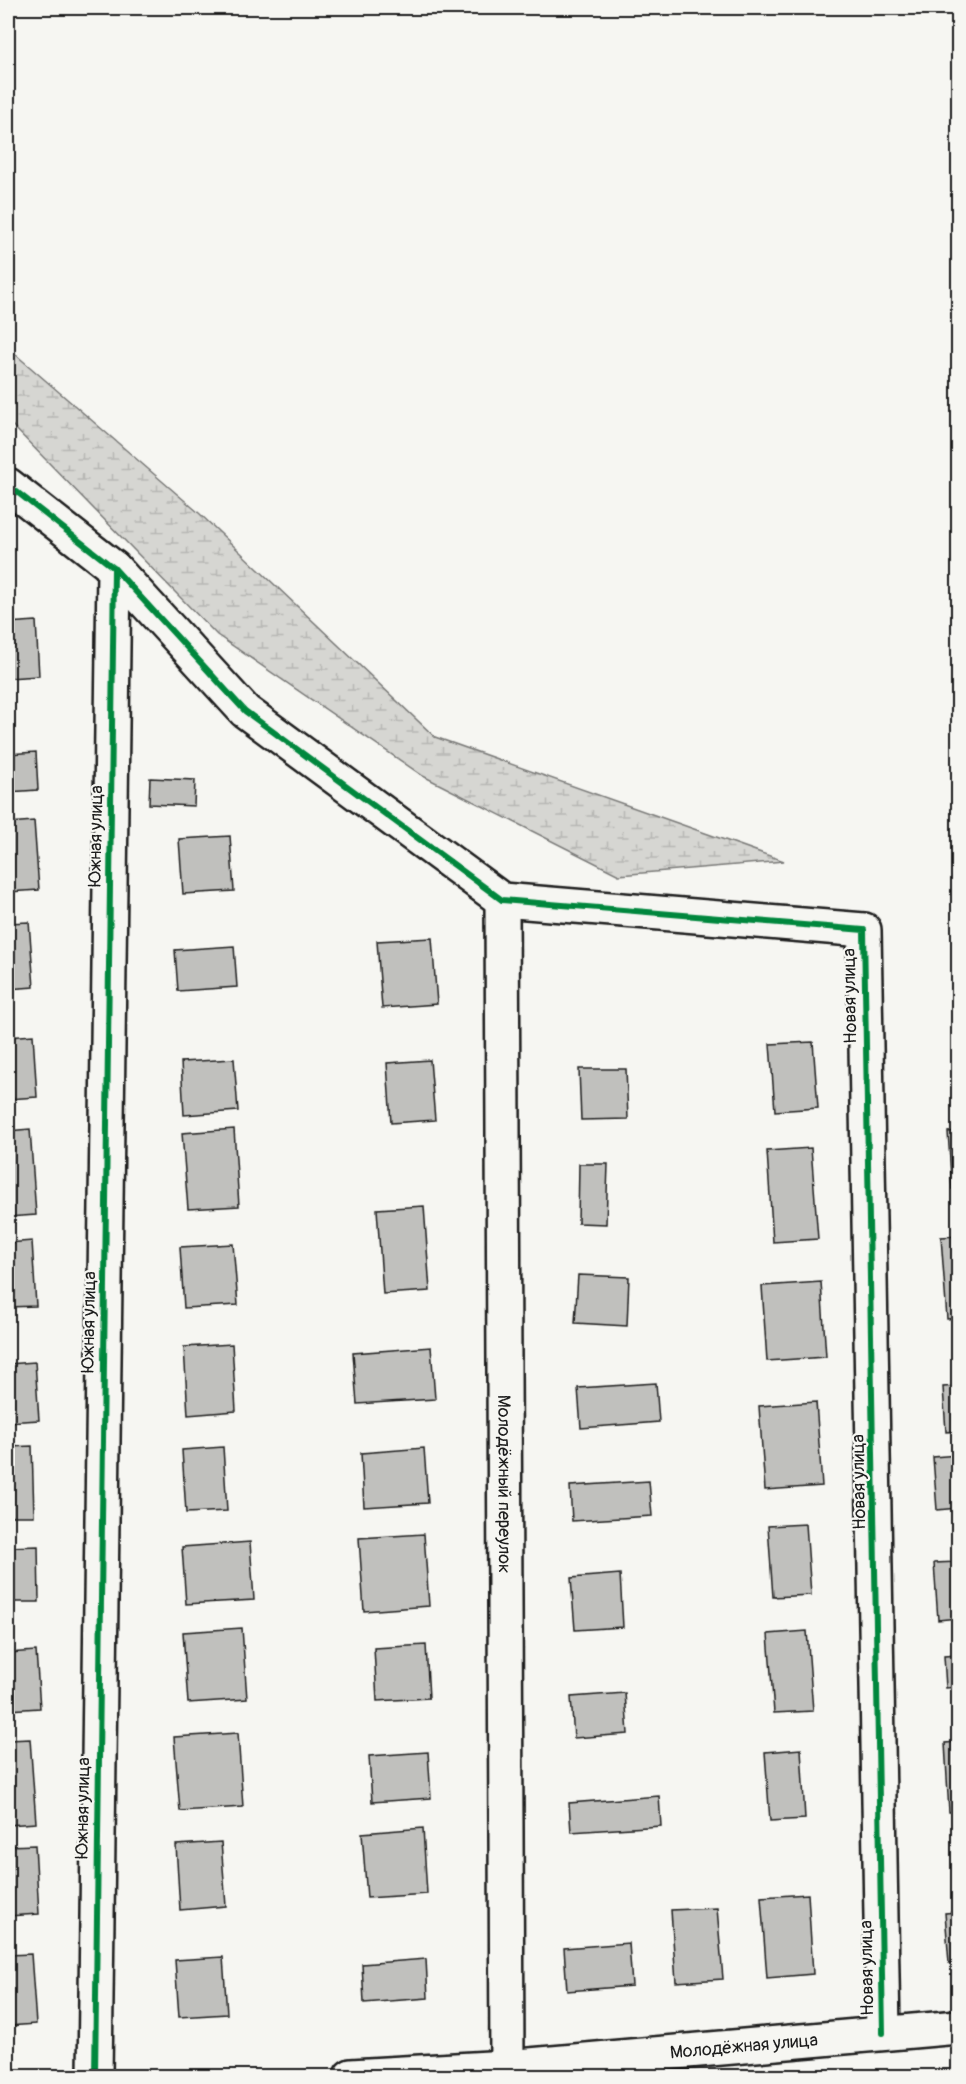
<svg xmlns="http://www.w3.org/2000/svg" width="966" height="2084" font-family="Pangolin,sans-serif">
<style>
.wetland{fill:url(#wetland-marsh);stroke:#797977;stroke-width:1.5}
.building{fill:#c0c0bd;stroke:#1c1c1c;stroke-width:1.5}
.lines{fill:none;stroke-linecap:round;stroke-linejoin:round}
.street-casing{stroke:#1c1c1c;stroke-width:38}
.street{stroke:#f6f6f2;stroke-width:33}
.cycleway-casing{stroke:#f6f6f2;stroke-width:10}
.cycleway{stroke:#00873e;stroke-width:6}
.labels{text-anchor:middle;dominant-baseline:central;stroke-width:4.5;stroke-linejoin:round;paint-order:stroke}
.street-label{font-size:18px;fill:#1c1c1c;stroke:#f6f6f2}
</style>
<defs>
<pattern id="wetland-marsh" width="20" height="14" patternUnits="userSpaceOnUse" patternTransform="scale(1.5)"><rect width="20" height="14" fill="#d6d6d2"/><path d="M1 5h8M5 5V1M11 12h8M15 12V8" fill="none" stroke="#b7b7b4"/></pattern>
</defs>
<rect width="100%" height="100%" fill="#f6f6f2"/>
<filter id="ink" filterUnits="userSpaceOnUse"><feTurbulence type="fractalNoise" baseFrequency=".0167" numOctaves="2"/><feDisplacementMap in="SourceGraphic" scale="12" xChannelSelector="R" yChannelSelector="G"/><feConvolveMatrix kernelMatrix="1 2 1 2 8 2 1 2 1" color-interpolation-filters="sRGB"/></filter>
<g filter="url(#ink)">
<path class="wetland" d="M8 348 199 513 435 737 784 861 619 875 423 776 217 635 8 421Z"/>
<path class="building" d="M36 621 39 676 8 678V623Z
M36 752 38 790 8 792V754Z
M150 778 195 780 194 806 149 804Z
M34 821 39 890 8 892V823Z
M230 836 234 891 183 894 179 839Z
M29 922 34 987 8 989V923Z
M432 938 437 1004 382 1008 377 941Z
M234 946 237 987 178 991 175 950Z
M33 1035 37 1097 8 1099V1037Z
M813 1042 818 1108 775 1111 770 1044Z
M234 1059 238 1111 184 1115 181 1062Z
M430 1060 435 1120 391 1123 387 1063Z
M579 1069H626L628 1119 581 1120Z
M30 1129 36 1215 8 1217V1131Z
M234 1129 239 1206 188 1209 182 1133Z
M958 1131V1188L952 1189 948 1132Z
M811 1148 818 1239 773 1242 767 1151Z
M579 1164H608L606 1224 578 1223Z
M424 1206 430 1291 383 1294 377 1209Z
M958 1236V1318L947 1319 941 1237Z
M32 1241 36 1306 8 1307V1243Z
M233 1244 238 1305 184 1308 180 1247Z
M578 1275 629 1277 627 1326 575 1323Z
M821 1282 826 1357 767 1361 762 1286Z
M232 1344 236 1411 188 1415 184 1347Z
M431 1347 435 1399 357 1404 353 1353Z
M35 1362 39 1420 8 1422V1364Z
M656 1383 659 1422 581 1428 578 1388Z
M958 1386V1431L946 1432 943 1387Z
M816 1402 822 1486 765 1490 759 1406Z
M32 1446 34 1516H8V1447Z
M223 1447 227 1511 186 1513 182 1450Z
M424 1448 428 1503 364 1507 361 1453Z
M958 1455V1508L937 1510 933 1457Z
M649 1481 652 1516 572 1521 570 1486Z
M806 1524 811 1595 773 1597 768 1526Z
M424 1534 429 1606 364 1611 359 1538Z
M250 1542 254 1600 186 1604 182 1547Z
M38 1546 39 1602H8V1547Z
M958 1562V1618L938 1620 934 1563Z
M620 1574 623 1627 575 1630 571 1578Z
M242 1628 247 1699 188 1703 183 1632Z
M807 1631 813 1711 774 1713 768 1634Z
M426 1645 429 1698 377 1701 374 1648Z
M36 1651 40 1708 8 1710V1653Z
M958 1655V1687L946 1688 944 1656Z
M625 1693 628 1734 574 1738 571 1697Z
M238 1733 243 1807 180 1811 174 1737Z
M30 1739 36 1823 8 1825V1740Z
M958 1742V1812H949L945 1743Z
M801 1749 805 1819 770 1821 765 1752Z
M428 1752 431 1798 372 1802 369 1756Z
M659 1796 661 1826 571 1832 569 1803Z
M423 1828 427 1894 367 1898 362 1833Z
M221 1842 226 1906 180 1910 176 1845Z
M35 1845 39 1914 8 1916V1846Z
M808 1894 813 1974 767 1978 761 1897Z
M717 1908 723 1979 676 1982 671 1910Z
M958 1912V1962L949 1963 945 1913Z
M629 1943 632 1986 567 1991 564 1948Z
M31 1954 36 2024 8 2026V1955Z
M223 1957 227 2014 179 2017 175 1960Z
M426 1959 428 1998 364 2003 362 1964Z"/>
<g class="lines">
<g class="street-casing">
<g id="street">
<path d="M8 485 114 568 245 711 502 900 864 930 883 2033"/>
<path id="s1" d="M502 900 507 2067"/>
<path d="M95 2076 114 568"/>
<path id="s2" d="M351 2076 507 2067 958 2027"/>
</g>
</g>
<use href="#street" class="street"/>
<g class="cycleway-casing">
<path id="cycleway" d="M8 485 114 568 245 711 502 900 864 930 883 2033
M95 2076 114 568"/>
</g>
<use href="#cycleway" class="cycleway"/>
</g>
</g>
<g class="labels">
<g class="street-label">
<text transform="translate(96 836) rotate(-89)">Южная улица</text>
<text transform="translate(850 996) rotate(-91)">Новая улица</text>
<text transform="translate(89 1322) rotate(-89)">Южная улица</text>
<text transform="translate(859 1482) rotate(-91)">Новая улица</text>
<text stroke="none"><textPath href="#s1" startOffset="584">Молодёжный переулок</textPath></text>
<text transform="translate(83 1808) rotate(-89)">Южная улица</text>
<text transform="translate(867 1968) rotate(-91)">Новая улица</text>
<text stroke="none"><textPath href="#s2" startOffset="394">Молодёжная улица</textPath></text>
</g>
</g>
<rect width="966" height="2084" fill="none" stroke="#f6f6f2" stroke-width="30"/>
<rect x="15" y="15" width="936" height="2054" fill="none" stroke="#1c1c1c" stroke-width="2" filter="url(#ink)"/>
</svg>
